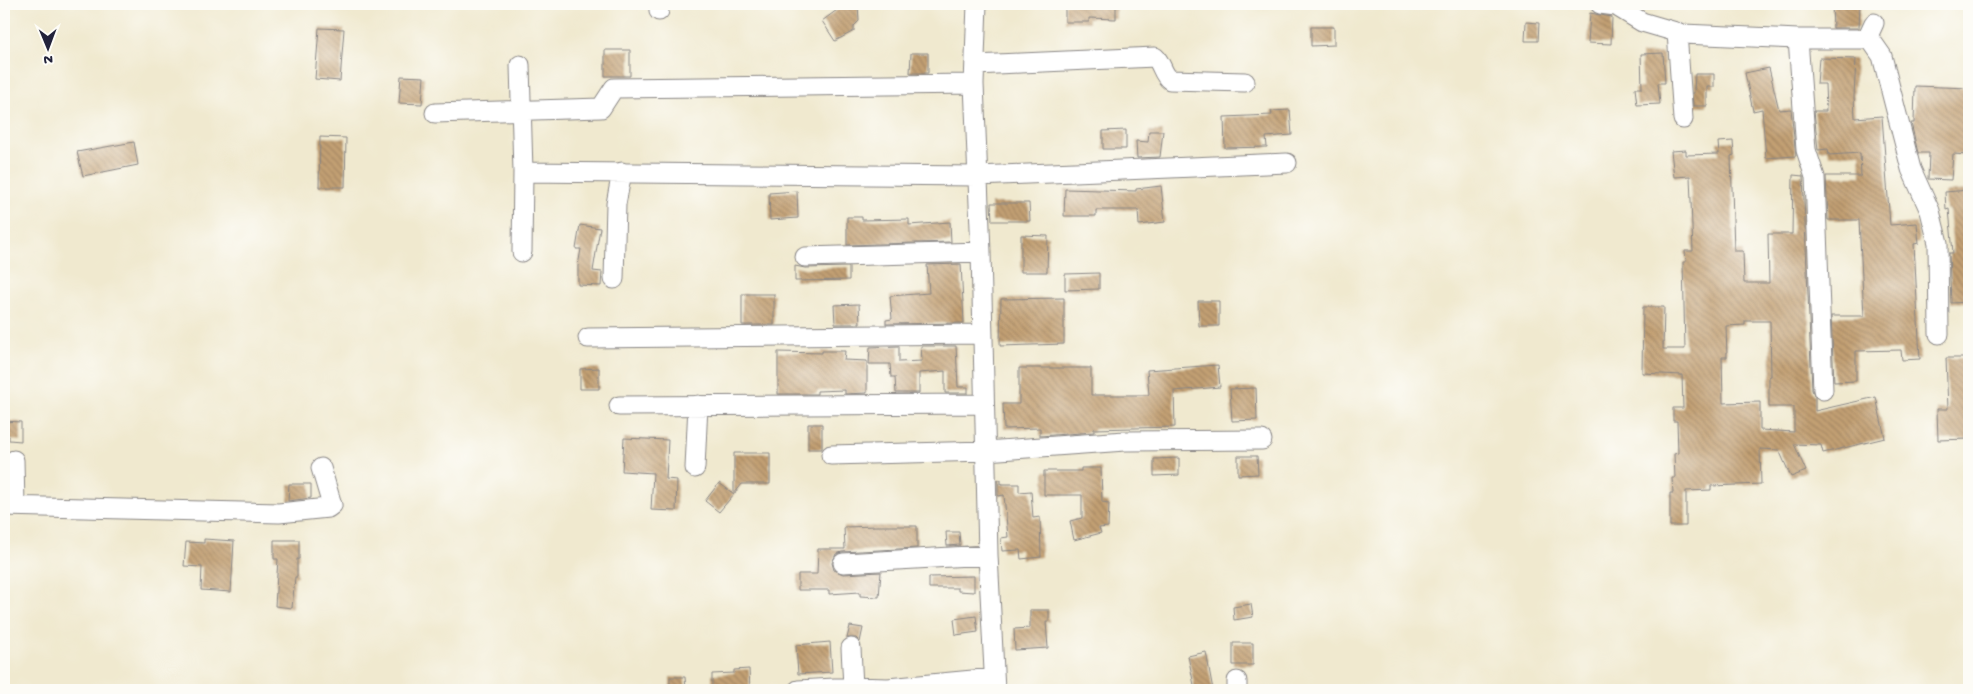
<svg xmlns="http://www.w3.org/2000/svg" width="1973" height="694" font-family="'Gochi Hand',sans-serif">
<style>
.building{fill:url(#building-back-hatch);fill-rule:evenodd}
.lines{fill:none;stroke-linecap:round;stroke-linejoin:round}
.minor-casing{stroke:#898685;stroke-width:21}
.minor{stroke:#fff;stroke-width:19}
</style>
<defs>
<pattern id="building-back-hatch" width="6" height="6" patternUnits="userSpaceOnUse" patternTransform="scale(1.25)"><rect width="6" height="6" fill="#c3a073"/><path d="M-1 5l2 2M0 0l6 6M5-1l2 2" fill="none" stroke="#9e8260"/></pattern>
</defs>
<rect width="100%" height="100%" fill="#fdfcf7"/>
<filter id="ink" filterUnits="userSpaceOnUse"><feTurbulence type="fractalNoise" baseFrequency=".02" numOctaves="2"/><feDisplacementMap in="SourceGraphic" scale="10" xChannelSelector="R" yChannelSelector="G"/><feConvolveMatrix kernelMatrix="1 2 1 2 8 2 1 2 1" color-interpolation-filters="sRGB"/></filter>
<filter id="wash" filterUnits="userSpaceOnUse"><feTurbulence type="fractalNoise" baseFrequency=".0096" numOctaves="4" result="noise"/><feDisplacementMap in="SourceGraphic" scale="20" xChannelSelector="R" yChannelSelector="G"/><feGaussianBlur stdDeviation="1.12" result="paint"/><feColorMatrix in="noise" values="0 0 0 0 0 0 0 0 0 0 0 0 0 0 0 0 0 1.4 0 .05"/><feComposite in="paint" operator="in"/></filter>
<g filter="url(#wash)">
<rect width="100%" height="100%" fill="#f0e9cf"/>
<g id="blocks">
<path class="building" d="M837 4H858L859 21 854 26V31L835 41 822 21 837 10Z
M1065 4H1116V19L1089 18V22H1065Z
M1832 4H1860L1859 28H1833Z
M1590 13 1612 17 1611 44 1588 43Z
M1526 22 1539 23 1538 41H1525Z
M1311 27H1334V45L1311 46Z
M319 28 344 29 340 81 315 79Z
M605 50H630V76H605Z
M911 53H928V73H910Z
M1663 53 1665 83H1658L1660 104 1637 105 1635 88H1642L1641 54Z
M1819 58 1856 59 1854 96 1855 118 1882 116 1890 225 1917 223 1919 243 1914 244 1920 359 1902 360 1901 350 1856 351V381L1834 382 1831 316H1864L1859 220H1828L1826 176H1861L1860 153 1829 155 1828 149 1818 150 1814 111H1826L1825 84H1817Z
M1769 68 1779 110 1791 109 1796 156 1766 158 1762 109 1753 111 1745 73Z
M1695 74H1714V87H1707V106H1693L1692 93H1694Z
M401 76 424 77 422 104 399 103Z
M1915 86 1969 88 1968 155 1953 154 1951 180 1928 179 1929 153H1918L1911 123H1914Z
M1290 110 1292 135 1266 137 1267 147 1225 148 1224 117 1272 115 1271 111Z
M1126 130V149H1103V131Z
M1149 131H1163L1160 157 1137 158 1136 141 1148 142Z
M320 137 346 138 345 187H319Z
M1733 141 1734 155 1731 156 1734 251H1743L1744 283H1769L1768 234H1792L1793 175 1803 176 1812 390 1815 397V411L1876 397 1885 438 1823 453 1821 445 1794 444 1806 471 1791 477 1779 450 1760 449 1761 484 1711 486V490L1686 491V526H1670V493H1673L1672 478H1675L1674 454 1678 453 1677 421H1673V408H1683L1682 375 1642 373 1643 307H1664L1663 349H1685L1683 262H1686L1685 251H1693L1690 176 1674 177 1671 151 1686 150V155L1719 154 1718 142ZM1745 321H1770L1771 376 1769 377V407H1794V432L1760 430V402L1723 403 1722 357H1727L1726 326 1745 325Z
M134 142 138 165 83 176 77 152Z
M1161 186 1165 222 1139 225 1138 210H1096V216H1064L1065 189 1136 191V189Z
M1969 190V302L1951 303 1949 253H1953L1949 209 1946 210 1945 192Z
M797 191 798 218 770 220 769 193Z
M991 203H1029L1030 221H992Z
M847 217H862V220L909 219V225L950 222 951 242 847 245Z
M580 225 600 228 593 271 602 272 601 286 578 285V266L581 249H576Z
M1021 235 1048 236 1047 272H1021Z
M961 264 964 323 886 324V320L892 319 890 296 929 293 927 265Z
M795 266 805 268 849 267V280L795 281Z
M1099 273V289L1065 290V274Z
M742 294H774V325H742Z
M1064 298V344L1000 346 1001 299Z
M1198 301H1219V326H1199Z
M859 304 860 324H835L834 305Z
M899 346V362L922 361 921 346H956L958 387H968V393H945V371L919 373V393H896L895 377H891L890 364H869L870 347Z
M822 351H845L844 360 867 361V393L845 394V390L817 391V394H778V352L822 353Z
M1946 358H1969V439L1938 440 1937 409H1948Z
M1218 365 1220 387 1174 391 1175 427 1094 429V432L1040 436V428L1004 429 1003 404H1019V368H1091V395H1149L1147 370Z
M599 368V389H580V369Z
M1256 388 1257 420 1232 421 1230 389Z
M4 421 21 422V441L9 440V436H4Z
M808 424H822V449H808Z
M624 438 668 440 666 479 677 480 676 511 651 510 653 473 622 471Z
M734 453H770V484H742L734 494Z
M1238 456H1257L1258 474 1238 475Z
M1179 458V475L1154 476V459Z
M1081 468H1101L1102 502 1109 503 1108 527 1099 528 1101 533 1074 540 1070 521 1082 518V495H1044V471H1081Z
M998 480H1001V484H1019V492L1031 491 1033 518 1040 517 1041 557 1021 559 1020 550 1002 551 1001 538 1008 537 1004 495 998 496Z
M719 483 734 494 719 512 705 501Z
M289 484H311V498L288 501Z
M877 526H917V548L842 552 836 554 832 563 834 570 843 574 881 572 879 597 860 596V592L829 594V590H798V574H817L818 549H845L844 527Z
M946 532H959L960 545 947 546Z
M204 539 234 541 231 592 201 590 202 567 184 566 186 542 204 543Z
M274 540H299V559H297V577H295L292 608 275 606 278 559H274Z
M974 576V592L958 591V588H929V577Z
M1251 604 1253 617 1234 620 1233 607Z
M1030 610H1049V622H1046L1048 648 1015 650 1014 629 1030 628Z
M976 616 978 632 956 635 954 619Z
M850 626 863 628 860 642 856 638H847Z
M830 642 832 672 798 674 796 645Z
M1233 643H1253V665H1233Z
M1206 652 1213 690H1195L1188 656Z
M749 669 750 690H712V674L734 673V670Z
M670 677H685L686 690H670Z"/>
</g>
</g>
<g filter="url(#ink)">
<use href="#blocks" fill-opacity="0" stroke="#898685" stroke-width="1"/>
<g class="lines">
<g class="minor-casing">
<path id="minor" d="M977 4 974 84 981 252 988 555 995 690
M1600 4 1616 6 1642 22 1683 34 1798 39H1863L1868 36 1874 23
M659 11V4
M1677 32 1683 119
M1868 36 1882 56 1911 169 1930 211 1938 243 1939 334
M1798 39 1806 150 1815 177 1823 390
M520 65 523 172
M975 65 1155 57C1162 63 1162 74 1170 80L1245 82
M435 113 601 108 614 88 974 84
M522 252 523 172 978 176 1287 163
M805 257 981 252
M614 279 616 204 622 172
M588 338 983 334
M619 406 984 404
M831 455 986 451 1125 441 1262 440
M14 460 15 506
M695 468 698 405
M4 506 279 513 328 508 332 505 321 468
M843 563 988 555
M851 648 853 687
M1237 681V690
M798 690 853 687 888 688 994 678"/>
</g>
<use href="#minor" class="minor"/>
</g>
</g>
<rect width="1973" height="694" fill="none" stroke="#fdfcf7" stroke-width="20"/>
<g transform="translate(48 48) rotate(179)" stroke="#fdfcf7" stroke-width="4" paint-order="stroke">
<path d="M0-4L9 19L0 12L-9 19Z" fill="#22223b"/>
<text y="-8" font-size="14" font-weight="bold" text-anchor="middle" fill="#22223b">N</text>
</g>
</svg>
